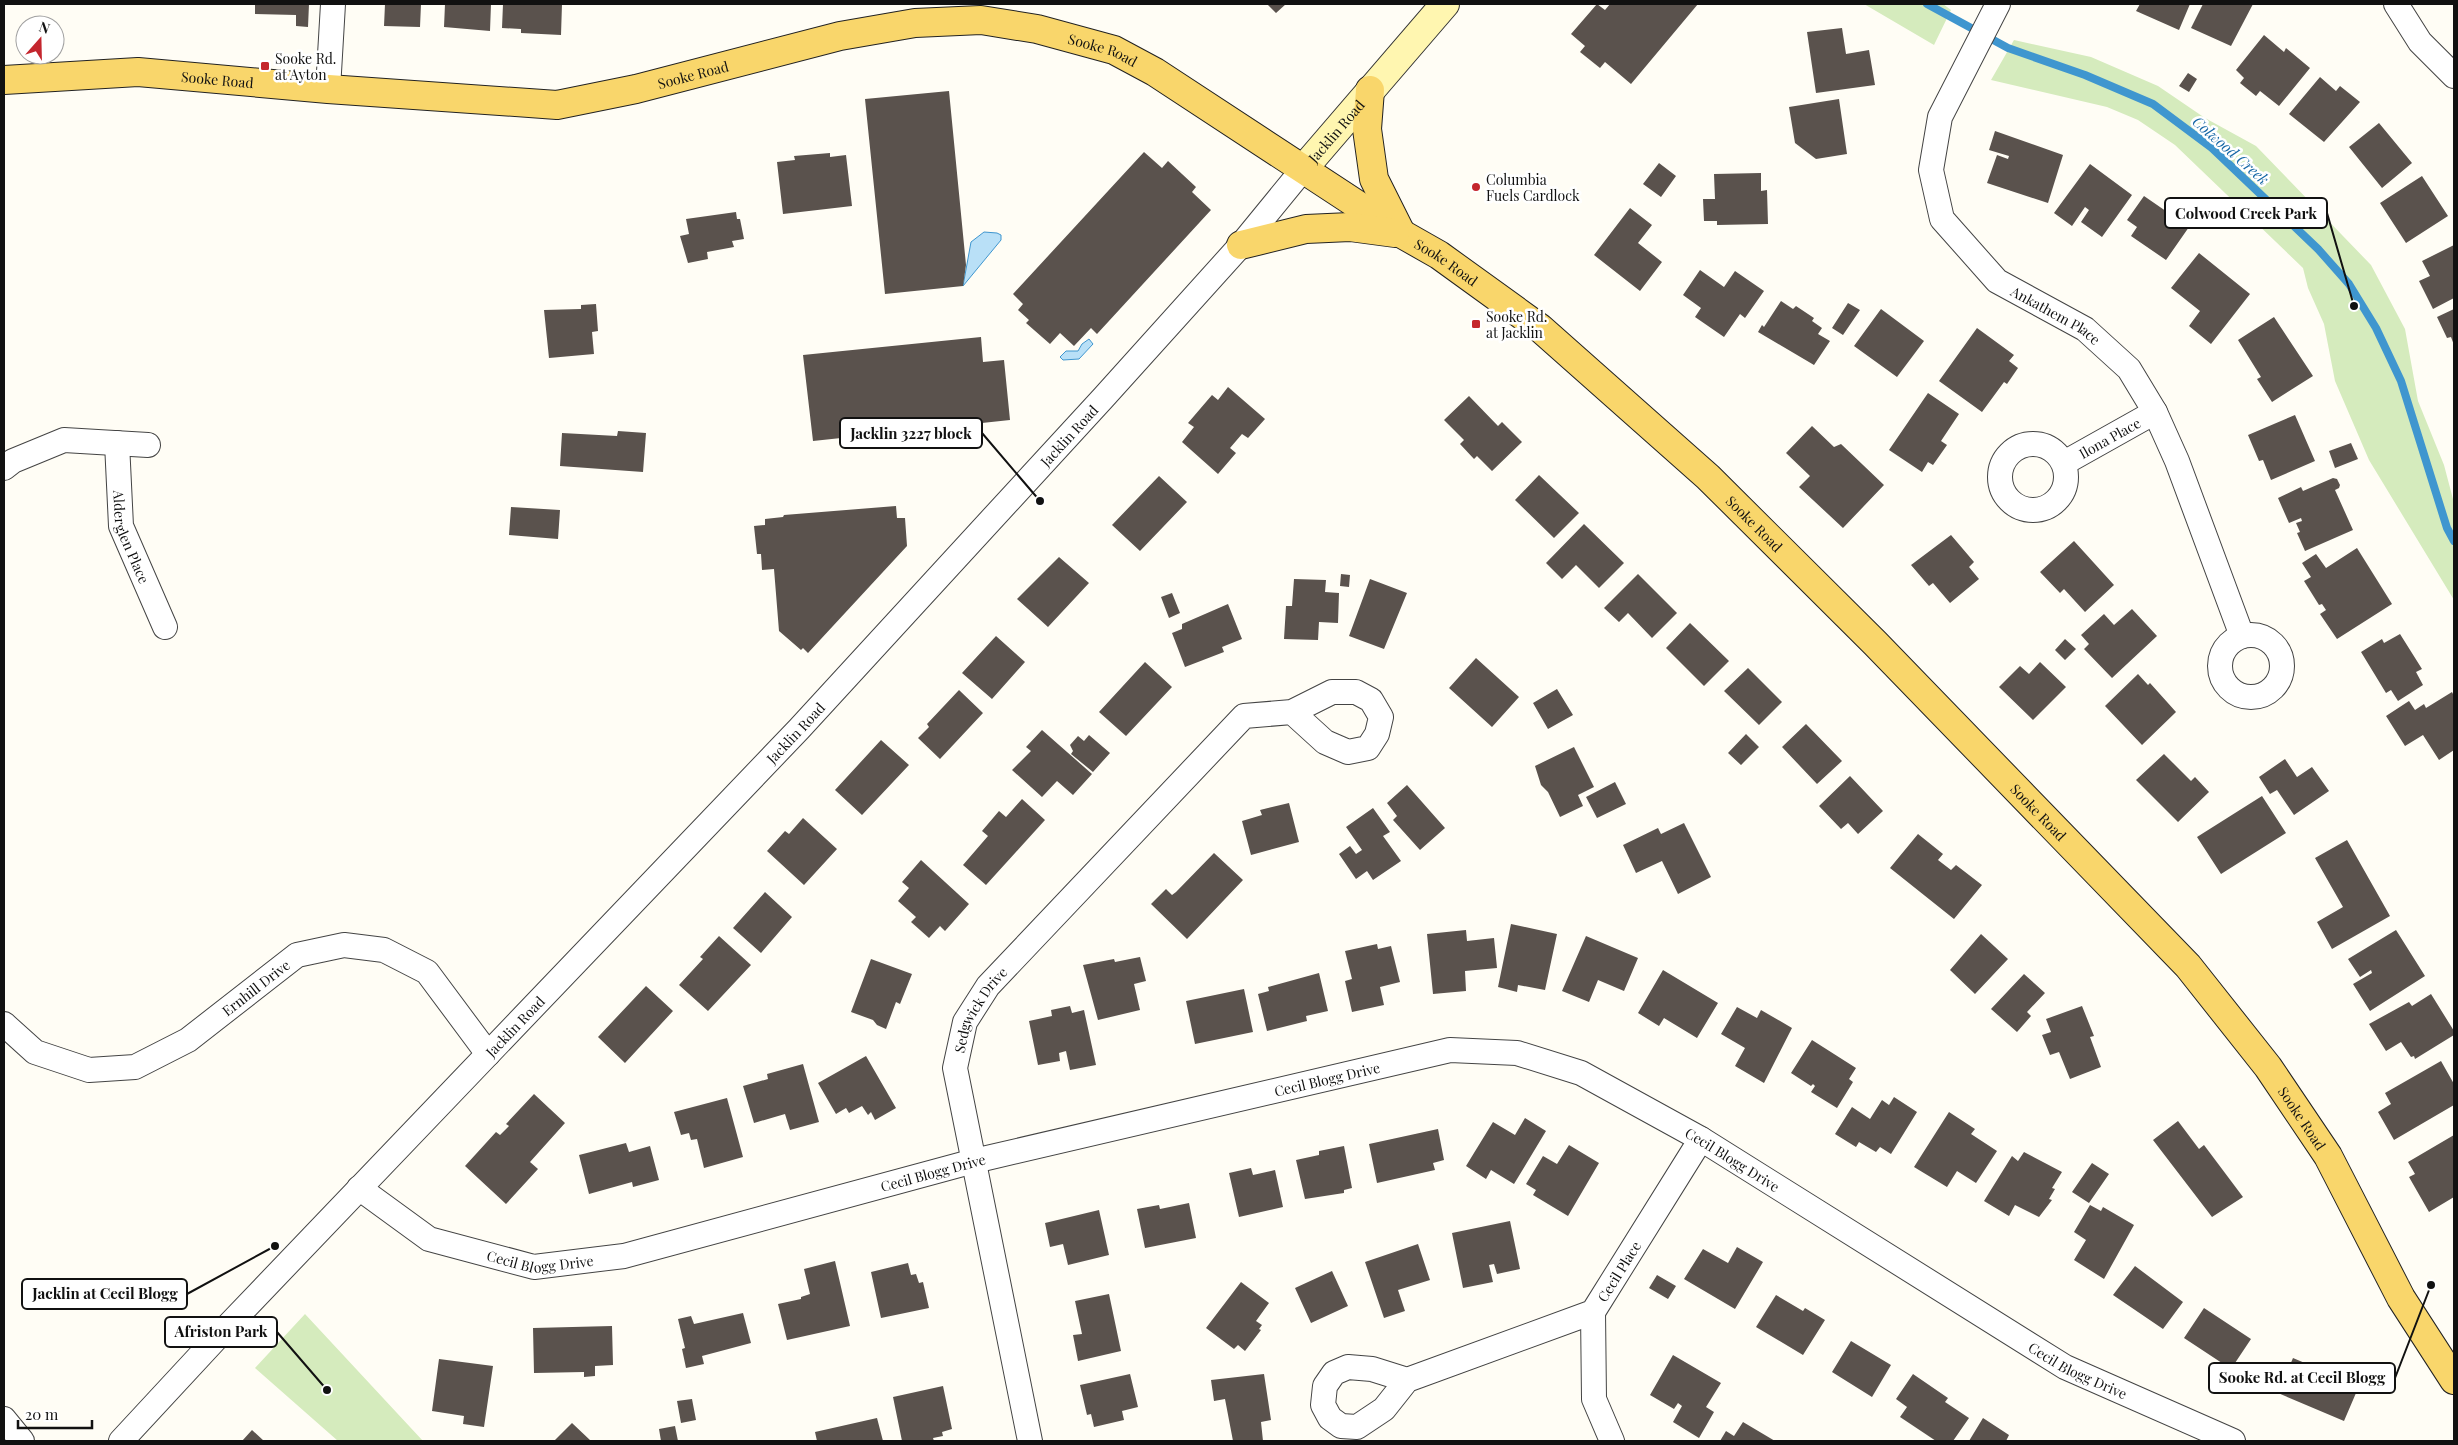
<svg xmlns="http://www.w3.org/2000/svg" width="2458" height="1445" font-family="'Playfair Display',serif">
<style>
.green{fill:#d5ebbd}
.water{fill:#b9e0f7;stroke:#3f96cf}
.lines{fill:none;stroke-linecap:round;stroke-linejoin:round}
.stream{stroke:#3f96cf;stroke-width:8}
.building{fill:#5a524d}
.street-casing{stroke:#444;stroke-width:26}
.secondary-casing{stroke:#333;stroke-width:30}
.primary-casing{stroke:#222;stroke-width:30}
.street{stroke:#fff;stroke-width:24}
.secondary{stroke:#fff6b0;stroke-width:28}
.primary{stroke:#f9d66b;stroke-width:28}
.poi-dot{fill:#c4262e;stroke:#fff;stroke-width:2}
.labels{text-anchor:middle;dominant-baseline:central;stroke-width:5;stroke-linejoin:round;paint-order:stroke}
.street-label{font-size:14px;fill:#111;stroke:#fff}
.poi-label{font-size:14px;fill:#111;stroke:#fff;text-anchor:start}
.water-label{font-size:15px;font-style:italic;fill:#1768a6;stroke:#fff}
.leader{fill:none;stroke:#111;stroke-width:2}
.callout-dot{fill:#111;stroke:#fff;stroke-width:2}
.callout{fill:#fff;stroke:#111;stroke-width:2}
.callout-label{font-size:15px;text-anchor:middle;font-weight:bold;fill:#111}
</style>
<rect width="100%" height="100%" fill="#fffdf5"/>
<path class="green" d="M1864 4H1943L1951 10 1934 45Z
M2014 40 2091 57 2158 86 2205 118 2256 146 2371 265 2405 329 2418 401 2444 465 2454 503V600L2369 460 2335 381 2324 324 2308 288 2303 268 2175 145 2138 120 2107 107 1991 80Z
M305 1314 423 1441H338L255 1368Z"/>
<path class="water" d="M984 232 997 233 1001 235V240L963 286 971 242Z
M1089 339 1093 344 1079 359 1063 360 1060 357 1066 351H1078L1082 344Z"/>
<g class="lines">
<path class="stream" d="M1927 4 2008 48 2085 75 2153 104 2212 148 2318 249 2349 284 2376 328 2401 381 2447 528 2454 541"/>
</g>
<path class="building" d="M255 4H309L308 27 296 26V15L255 14Z
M385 4H421L420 27 384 26Z
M445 4H491L490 31 444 27Z
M503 4H562L561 35 521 33V29L502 28Z
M1267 4H1286L1276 13Z
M1597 4 1605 10 1610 4H1698L1631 84 1605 62 1600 68 1580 52 1585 46 1571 34Z
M2140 4H2190L2179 30 2136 11Z
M2203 4H2253L2231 46 2191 28Z
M1842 28 1846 54 1869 50 1875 85 1816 93 1807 32Z
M2264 35 2284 52 2286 48 2310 68 2279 106 2260 91 2256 96 2240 83 2244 78 2236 70Z
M2188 73 2197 79 2189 92 2179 86Z
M2320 77 2336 91 2340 86 2360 102 2324 142 2289 114Z
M949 91 966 265 963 286 885 294 865 99Z
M1839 99 1847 154 1816 159 1795 143 1789 107Z
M2379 123 2412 163 2382 188 2349 147Z
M1995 131 2063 155 2048 203 1987 183 1997 155 2008 159 2009 156 1989 150Z
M1144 152 1162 168 1168 161 1196 187 1192 192 1211 210 1097 334 1091 328 1074 346 1060 333 1050 344 1026 323 1029 320 1018 310 1023 304 1013 294Z
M830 153V157L846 155 852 206 783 214 777 162 795 160 794 156Z
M1659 163 1676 176 1661 197 1643 184Z
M2090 164 2132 195 2102 237 2081 222 2089 210 2085 207 2072 226 2054 213Z
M1761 173V191L1767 190 1768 224 1717 225V221H1704L1703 199H1715L1714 174Z
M2422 176 2448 216 2406 243 2380 203Z
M2144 196 2189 227 2166 260 2131 236 2137 227 2127 220Z
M1630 208 1652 225 1638 243 1662 262 1640 291 1594 255Z
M736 212 737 219H740L744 239 732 241 734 247 707 252 708 259 688 263 680 236 689 234 686 219Z
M2454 245V298L2433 309 2419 281 2430 276 2422 261Z
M2199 253 2250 294 2211 344 2189 326 2200 311 2171 288Z
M1700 270 1724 287 1735 271 1764 291 1745 318 1740 314 1724 337 1695 317 1701 308 1683 295Z
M1781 301 1793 309 1796 306 1814 318 1812 321 1822 328 1818 334 1830 341 1814 365 1758 332 1762 325 1764 327Z
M1848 303 1860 310 1843 335 1832 328Z
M596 304 598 331 592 332 594 354 549 358 544 310 581 309V305Z
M1881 309 1924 341 1897 377 1854 346Z
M2454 309V345L2451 337 2447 338 2437 317Z
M2274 317 2313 376 2272 402 2257 379 2261 377 2238 340Z
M1977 328 2014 355 2009 361 2018 368 2007 384 2004 382 1982 412 1939 381Z
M981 337 983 362 1004 360 1010 420 813 441 803 355Z
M1228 387 1265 419 1248 438 1242 434 1230 448 1236 453 1218 474 1182 442 1194 427 1188 423 1212 395 1218 400Z
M1928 393 1959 414 1941 441 1947 445 1933 465 1928 462 1922 472 1889 450Z
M1469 396 1498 426 1502 422 1522 442 1492 471 1477 456 1474 459 1460 444 1464 440 1444 420Z
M2295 415 2315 461 2271 480 2263 460 2259 461 2248 435Z
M1812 426 1834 447 1841 444 1884 485 1843 528 1799 487 1810 476 1786 453Z
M618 431 646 433 643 472 560 466 562 433 617 436Z
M2351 443 2358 459 2335 468 2329 451Z
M1539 475 1579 513 1554 538 1515 500Z
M1159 476 1187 502 1140 551 1112 525Z
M2333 478 2337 479 2340 485 2339 488 2335 490 2353 530 2305 551 2297 533 2300 532 2296 523 2302 521 2301 518 2289 523 2278 498 2301 487 2303 491Z
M896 506 897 518H905L907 546 808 653 803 648 801 650 779 631 774 569 762 570 761 554H757L754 526 765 525V519L783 517 784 515Z
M511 507 560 510 558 539 509 535Z
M1584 524 1624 563 1599 588 1576 565 1562 579 1546 563Z
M1951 535 1974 562 1969 567 1979 579 1950 603 1933 583 1929 586 1911 565Z
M2074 541 2114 585 2085 612 2064 589 2060 593 2040 572Z
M2357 548 2392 604 2337 639 2320 614 2326 610 2322 604 2319 605 2304 581 2311 577 2302 563 2316 554 2326 568Z
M1059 557 1089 583 1048 627 1017 599Z
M1341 574 1350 575 1349 587 1340 586Z
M1638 574 1677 613 1652 638 1628 613 1619 622 1604 608Z
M1294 579 1326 580 1325 592 1339 593 1338 623 1319 622 1318 640 1284 639 1286 606H1292Z
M1370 579 1407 593 1384 649 1349 636Z
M1172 593 1180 613 1169 618 1161 597Z
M1228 604 1242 639 1222 647 1224 652 1185 667 1172 633 1182 629V624Z
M2132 609 2157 636 2112 678 2084 649 2089 644 2081 635 2104 614 2114 625Z
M1690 623 1729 661 1704 686 1666 648Z
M2400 634 2422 669 2416 672 2423 685 2398 701 2391 690 2386 693 2361 652 2382 639 2384 643Z
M996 636 1025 662 992 699 962 673Z
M2065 639 2076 649 2065 660 2055 650Z
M1476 658 1519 697 1492 727 1449 688Z
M1145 662 1172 687 1126 736 1099 712Z
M2040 662 2066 687 2033 720 1999 687 2020 666 2029 674Z
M1748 668 1782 702 1759 725 1724 691Z
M2138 674 2148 685 2150 683 2176 712 2142 745 2105 706Z
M1557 689 1573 715 1548 729 1533 703Z
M959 690 983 713 940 759 918 738 929 727 927 724Z
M2452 692 2454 696V750L2439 760 2423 735 2405 746 2386 716 2409 701 2415 710 2424 704 2426 708Z
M1806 724 1842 761 1817 784 1782 747Z
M1042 730 1092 774 1073 795 1057 781 1042 797 1012 770 1031 751 1026 747Z
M1746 734 1759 747 1741 765 1728 753Z
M1089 735 1110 753 1093 772 1071 754 1073 751 1070 745 1078 736 1084 741Z
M881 740 909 765 862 815 835 790Z
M1574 747 1594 787 1578 795 1583 806 1560 817 1548 792 1541 785 1535 766Z
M2164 754 2191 781 2195 777 2209 792 2178 822 2136 780Z
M2285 759 2297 777 2312 767 2329 791 2294 815 2277 790 2270 794 2259 777Z
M1850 776 1883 811 1858 834 1848 823 1841 829 1819 806Z
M1615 782 1626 804 1597 818 1586 797Z
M1407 785 1445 828 1420 850 1393 820 1397 816 1387 803Z
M2262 796 2286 833 2221 874 2197 837Z
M1022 799 1045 820 986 885 963 865 988 836 982 831 999 811 1006 817Z
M1289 803 1299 842 1251 855 1242 821 1262 815 1260 810Z
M1373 808 1390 832 1383 836 1401 861 1373 880 1367 871 1356 879 1339 854 1350 846 1356 854 1362 850 1346 827Z
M803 818 837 849 804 885 767 851 785 831 789 834Z
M1684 823 1711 877 1678 894 1662 861 1636 873 1623 845 1658 828 1661 834Z
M1918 834 1943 854 1938 860 1951 870 1956 865 1982 885 1954 919 1890 868Z
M2347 840 2390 916 2332 949 2317 922 2343 907 2315 858Z
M1214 853 1243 880 1187 939 1151 904 1166 889 1172 895 1176 892Z
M921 860 969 904 945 931 940 926 929 938 911 922 916 917 898 901 909 888 902 882Z
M765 892 792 917 761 953 733 928Z
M1511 924 1557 934 1545 990 1518 985 1517 992 1498 987Z
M1466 930 1467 941 1494 938 1497 968 1465 971 1466 991 1433 994 1427 934Z
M2396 930 2425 976 2370 1011 2353 984 2372 973 2371 970 2360 977 2348 959Z
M1981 934 2008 959 1975 994 1950 970Z
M719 936 751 965 708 1011 679 985 703 959 700 957Z
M1586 936 1638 958 1624 991 1598 980 1589 1002 1562 991Z
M1377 944 1378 949 1391 946 1400 982 1380 987 1384 1005 1352 1012 1345 981 1352 979 1345 951Z
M1140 957 1146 981 1134 984 1140 1010 1098 1020 1083 965 1114 959 1115 962Z
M871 959 912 974 900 1004 896 1002 886 1029 877 1025 873 1020 851 1012Z
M1663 970 1718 1003 1697 1038 1664 1018 1659 1026 1638 1013Z
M1319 973 1328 1011 1306 1016 1307 1021 1267 1031 1258 994 1269 991 1268 987Z
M2024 974 2045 993 2027 1012 2031 1016 2017 1032 1991 1009Z
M646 986 673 1011 625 1063 598 1037Z
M1244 989 1253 1032 1195 1044 1186 1001Z
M2431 994 2454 1031V1035L2415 1059 2414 1056 2411 1057 2401 1042 2386 1051 2369 1024 2409 1002 2412 1006Z
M1070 1006 1072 1013 1084 1010 1096 1065 1070 1070 1066 1051 1059 1053 1060 1061 1038 1065 1029 1021 1052 1016 1051 1010Z
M2082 1006 2094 1036 2090 1037 2101 1067 2070 1079 2059 1052 2050 1055 2042 1035 2051 1032 2046 1019Z
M1737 1007 1757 1018 1761 1010 1792 1028 1764 1083 1735 1066 1745 1048 1721 1034Z
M1812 1040 1856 1068 1849 1079 1853 1082 1837 1108 1811 1092 1815 1086 1813 1084 1811 1086 1791 1073Z
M866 1056 896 1108 875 1120 871 1112 868 1115 862 1106 849 1113 846 1108 836 1114 818 1083Z
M2441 1061 2454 1084V1105L2394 1140 2378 1112 2391 1104 2385 1093Z
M803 1064 819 1122 790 1130 785 1114 754 1123 743 1086 768 1079 767 1074Z
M534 1094 565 1123 530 1162 538 1169 506 1204 465 1166 496 1132 500 1135 509 1126 506 1124Z
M1894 1097 1917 1112 1891 1154 1880 1147 1876 1152 1859 1142 1856 1147 1835 1134 1852 1107 1870 1119 1882 1100 1889 1105Z
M727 1098 743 1157 704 1168 697 1139 691 1140 689 1133 681 1135 674 1112Z
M1949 1112 1975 1129 1971 1134 1997 1151 1976 1183 1957 1171 1947 1187 1914 1167Z
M1525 1118 1546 1131 1514 1184 1491 1170 1486 1179 1466 1166 1493 1122 1515 1135Z
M2178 1121 2199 1149 2204 1145 2243 1197 2212 1217 2153 1140Z
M1438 1129 1444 1160 1433 1163 1435 1170 1377 1183 1369 1144Z
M2454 1135V1197L2429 1212 2409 1177 2415 1174 2408 1162Z
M626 1143 629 1152 650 1146 659 1180 633 1187 632 1182 589 1194 579 1155Z
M1569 1145 1599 1163 1568 1216 1533 1195 1536 1190 1526 1184 1543 1156 1557 1164Z
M1344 1146 1352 1188 1344 1190V1193L1305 1199 1296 1160 1319 1155V1151Z
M2024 1152 2062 1172 2052 1188 2055 1189 2049 1199 2052 1200 2039 1217 2015 1205 2009 1216 1984 1201 2012 1156 2018 1161Z
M2092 1163 2109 1174 2089 1203 2072 1192Z
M1251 1168 1253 1175 1275 1170 1283 1207 1239 1217 1229 1173Z
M1189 1203 1196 1238 1145 1248 1137 1209 1159 1205 1160 1209Z
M2090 1205 2101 1211 2103 1207 2134 1225 2104 1279 2074 1260 2086 1240 2074 1232Z
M1099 1210 1109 1255 1068 1265 1063 1244 1050 1247 1045 1223Z
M1510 1221 1520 1269 1497 1274 1494 1264 1489 1265 1493 1282 1463 1288 1452 1233Z
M1418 1244 1430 1280 1398 1290 1405 1311 1384 1318 1365 1262Z
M1737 1247 1763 1262 1735 1309 1684 1279 1703 1249 1728 1263Z
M835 1261 850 1326 787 1340 778 1304 801 1299V1297L810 1294 804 1269Z
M908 1263 911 1275 916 1274 919 1283 923 1282 929 1308 881 1318 871 1272Z
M2135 1266 2183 1302 2163 1329 2113 1295Z
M1332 1271 1348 1306 1311 1323 1295 1288Z
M1657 1275 1676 1286 1668 1299 1649 1288Z
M1241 1282 1269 1303 1256 1321 1262 1325 1259 1329 1261 1330 1245 1351 1238 1345 1234 1349 1206 1328Z
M1109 1294 1121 1351 1078 1361 1073 1335 1082 1334 1075 1301Z
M1776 1295 1803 1311 1805 1308 1825 1320 1803 1355 1756 1327Z
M2204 1308 2251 1339 2231 1369 2184 1338Z
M743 1313 751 1343 702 1356 704 1364 686 1368 682 1349 685 1348 678 1319 691 1316 694 1324Z
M612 1326 613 1365 595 1366V1376L584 1377V1372L534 1373 533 1328Z
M1851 1341 1891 1365 1872 1397 1832 1372Z
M1673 1355 1721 1383 1706 1407 1714 1412 1699 1438 1673 1422 1682 1406 1678 1403 1674 1409 1650 1395Z
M2293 1358 2359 1386 2344 1421 2278 1393Z
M439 1359 493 1366 484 1427 463 1424 464 1416 432 1411Z
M1130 1374 1138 1407 1122 1411 1124 1420 1094 1427 1091 1414 1087 1415 1080 1385Z
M1264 1374 1271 1420 1261 1422 1263 1441H1233L1225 1399 1214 1401 1211 1380Z
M1913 1374 1948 1398 1945 1402 1969 1418 1953 1441H1936L1900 1417 1907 1407 1896 1399Z
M943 1386 952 1429 942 1432 943 1436 933 1438 934 1441H902L893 1397Z
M692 1399 696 1420 681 1423 677 1401Z
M877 1418 883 1441H817L815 1432Z
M1983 1418 2009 1435 2006 1441H1969Z
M1743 1422 1775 1441H1720L1726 1431 1734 1436Z
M572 1423 591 1441H554Z
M675 1426 678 1441H661L659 1429Z
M252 1430 264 1441H242Z"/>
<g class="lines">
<g class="street-casing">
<g id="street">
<path id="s1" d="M1998 4 1940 117 1931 170 1942 219 1997 281 2085 329 2129 369 2155 412 2177 461 2242 636"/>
<path d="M2396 4 2420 42 2454 76"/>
<path d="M328 89 333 4"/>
<path id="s2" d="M117 443 121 526 165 627"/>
<circle cx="2033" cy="477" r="33"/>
<path id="s3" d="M2064 463 2155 412"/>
<path d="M4 468 13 461 64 440 148 445"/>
<circle cx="2251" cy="666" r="31"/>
<path id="s4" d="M4 1024 35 1052 89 1070 135 1067 188 1040 297 955 344 945 384 950 427 972 488 1054"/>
<path id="s5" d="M359 1188 429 1239 534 1267 624 1256 974 1161 1450 1050 1517 1053 1581 1073 1701 1139 2065 1367 2233 1441"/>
<path d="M1593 1312 1594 1399 1612 1441"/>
<path id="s6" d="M1407 1380 1372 1369 1348 1367 1334 1373 1325 1386 1323 1405 1330 1418 1341 1426 1357 1427 1384 1409 1407 1380 1593 1312 1701 1139"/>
<path d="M4 1419 22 1441"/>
<path id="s7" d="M121 1441 223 1331 799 729 1104 397 1241 245 1304 168"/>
<path id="s8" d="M1030 1441 955 1068 965 1022 988 986 1244 716 1292 712 1332 692H1356L1371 700 1381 717 1377 734 1368 748 1348 752 1325 742 1292 712"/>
</g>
</g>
<g class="secondary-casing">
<g id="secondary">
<path id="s9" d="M1304 168 1445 4"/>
</g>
</g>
<g class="primary-casing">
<g id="primary">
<path id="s10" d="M4 80 138 72 328 89 557 105 636 89 840 36 915 23 981 20 1037 29 1114 50 1155 72 1402 234 1439 255 1540 328 1708 477 1875 643 2188 966 2268 1067 2328 1156 2401 1298 2454 1380"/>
<path d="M1370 90 1367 129 1374 179 1401 233"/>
<path d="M1241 245 1306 229 1350 227 1395 233"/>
</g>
</g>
<use href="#street" class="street"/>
<use href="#secondary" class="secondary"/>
<use href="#primary" class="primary"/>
</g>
<g class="poi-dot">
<rect x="260" y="61" width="10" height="10" rx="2.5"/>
<circle cx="1476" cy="187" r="5"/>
<rect x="1471" y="319" width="10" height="10" rx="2.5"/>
</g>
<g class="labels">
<g class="street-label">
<text stroke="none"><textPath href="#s10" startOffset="1114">Sooke Road</textPath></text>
<text stroke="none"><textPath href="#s10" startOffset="694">Sooke Road</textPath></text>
<text stroke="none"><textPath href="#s10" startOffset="214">Sooke Road</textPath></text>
<text stroke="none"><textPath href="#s9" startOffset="49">Jacklin Road</textPath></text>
<text stroke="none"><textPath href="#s10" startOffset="1519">Sooke Road</textPath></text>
<text stroke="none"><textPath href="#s1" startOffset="382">Ankathem Place</textPath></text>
<text stroke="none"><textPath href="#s7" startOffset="1382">Jacklin Road</textPath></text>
<text stroke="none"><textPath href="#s3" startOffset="52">Ilona Place</textPath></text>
<text stroke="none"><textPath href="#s10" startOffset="1924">Sooke Road</textPath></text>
<text stroke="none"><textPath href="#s2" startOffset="96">Alderglen Place</textPath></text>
<text stroke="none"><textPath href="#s7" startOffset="978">Jacklin Road</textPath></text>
<text stroke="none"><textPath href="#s10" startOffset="2329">Sooke Road</textPath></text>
<text stroke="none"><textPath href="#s4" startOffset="290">Ernhill Drive</textPath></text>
<text stroke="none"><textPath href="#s8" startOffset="445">Sedgwick Drive</textPath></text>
<text stroke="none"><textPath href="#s7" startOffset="572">Jacklin Road</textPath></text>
<text stroke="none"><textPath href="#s5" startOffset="1011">Cecil Blogg Drive</textPath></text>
<text stroke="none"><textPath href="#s10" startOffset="2734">Sooke Road</textPath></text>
<text stroke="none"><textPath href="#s5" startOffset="1446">Cecil Blogg Drive</textPath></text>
<text stroke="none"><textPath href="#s5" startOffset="606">Cecil Blogg Drive</textPath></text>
<text stroke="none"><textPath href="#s5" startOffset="201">Cecil Blogg Drive</textPath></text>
<text stroke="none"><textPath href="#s6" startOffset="471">Cecil Place</textPath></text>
<text stroke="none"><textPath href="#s5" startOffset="1851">Cecil Blogg Drive</textPath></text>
</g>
<g class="poi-label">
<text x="275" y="58">Sooke Rd.<tspan x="275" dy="16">at Ayton</tspan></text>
<text x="1486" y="179">Columbia<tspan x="1486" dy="16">Fuels Cardlock</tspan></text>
<text x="1486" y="316">Sooke Rd.<tspan x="1486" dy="16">at Jacklin</tspan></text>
</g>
<g class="water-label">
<text transform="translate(2231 150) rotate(41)">Colwood Creek</text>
</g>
</g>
<path class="leader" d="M2354 306L2327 213M1040 501L982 433M275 1246L187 1294M327 1390L277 1332M2431 1285L2395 1378"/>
<g class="callout-dot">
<circle cx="2354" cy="306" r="5"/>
<circle cx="1040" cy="501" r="5"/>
<circle cx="275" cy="1246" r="5"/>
<circle cx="327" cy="1390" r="5"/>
<circle cx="2431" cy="1285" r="5"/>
</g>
<g class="callout">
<rect x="2165" y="198" width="162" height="30" rx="5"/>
<rect x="840" y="418" width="142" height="30" rx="5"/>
<rect x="22" y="1279" width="165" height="30" rx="5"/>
<rect x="165" y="1317" width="112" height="30" rx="5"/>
<rect x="2209" y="1363" width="186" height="30" rx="5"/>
</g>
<g class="callout-label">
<text x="2246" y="219">Colwood Creek Park</text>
<text x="911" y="439">Jacklin 3227 block</text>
<text x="105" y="1299">Jacklin at Cecil Blogg</text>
<text x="221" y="1337">Afriston Park</text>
<text x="2302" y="1383">Sooke Rd. at Cecil Blogg</text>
</g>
<rect width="2458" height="1445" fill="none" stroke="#111111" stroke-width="10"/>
<g transform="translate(40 40) rotate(20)"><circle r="24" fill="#ffffff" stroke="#a0a0a0"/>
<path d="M0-4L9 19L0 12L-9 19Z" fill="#c4262e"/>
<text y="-8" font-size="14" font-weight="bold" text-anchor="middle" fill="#111111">N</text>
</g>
<path d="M18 1420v8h74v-8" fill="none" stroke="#111111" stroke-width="2.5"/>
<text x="25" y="1420" font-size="15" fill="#111111" stroke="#ffffff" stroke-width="4" paint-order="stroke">20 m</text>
</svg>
